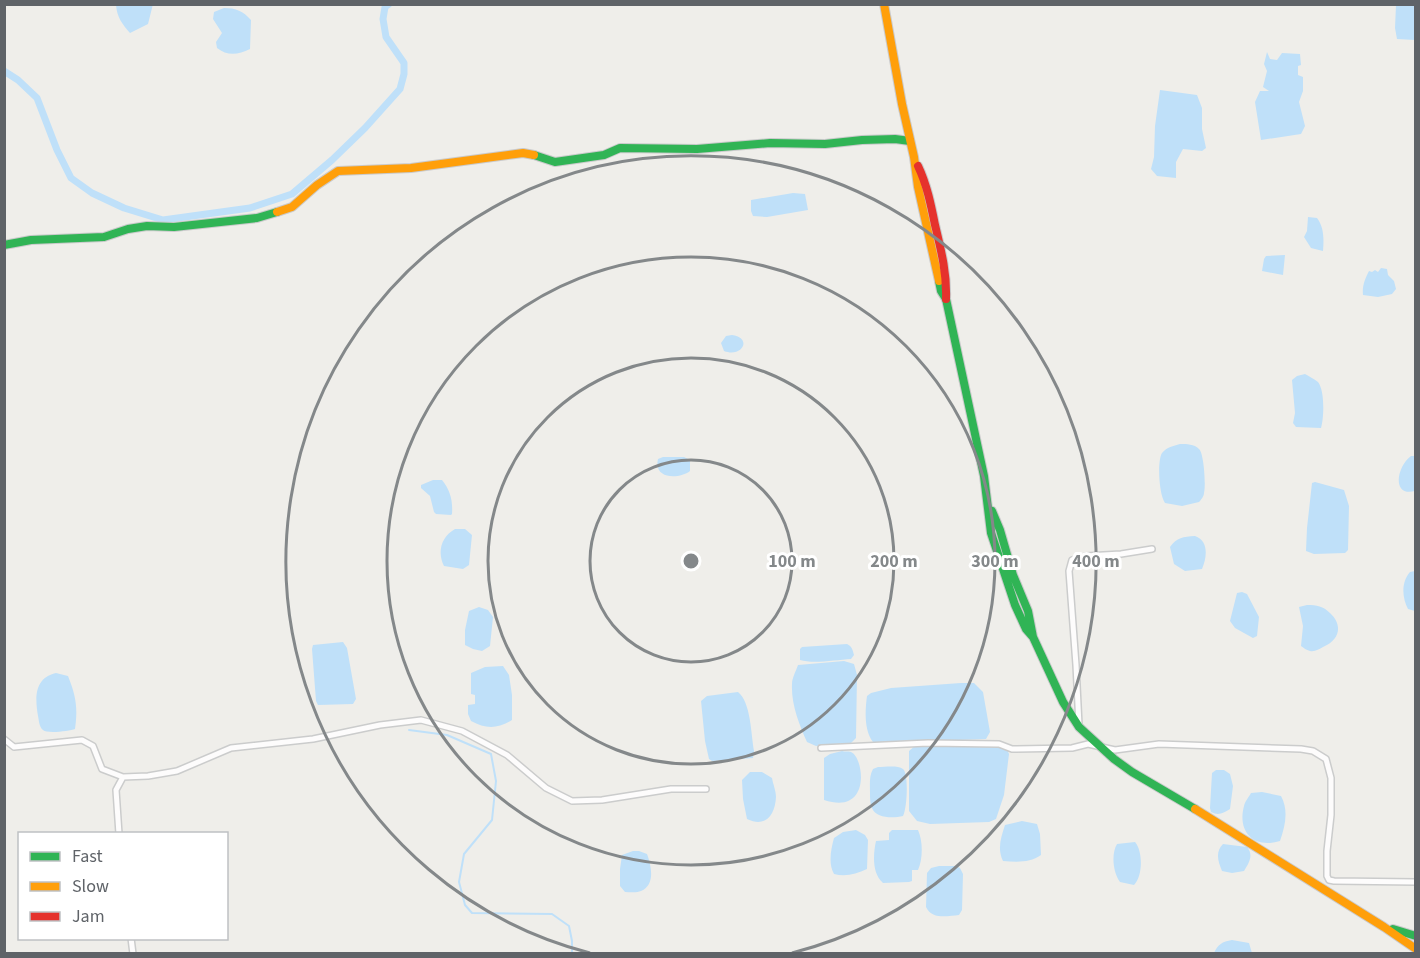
<svg xmlns="http://www.w3.org/2000/svg" width="1420" height="958" font-family="'Source Sans 3',sans-serif">
<style>
.water{fill:#bfe0f9}
.lines{fill:none;stroke-linecap:round;stroke-linejoin:round}
.stream{stroke:#bfe0f9;stroke-width:2}
.canal{stroke:#bfe0f9;stroke-width:7}
.street-casing{stroke:#cbcccc;stroke-width:8}
.fast-casing{stroke:#cacacb;stroke-width:10}
.slow-casing{stroke:#cacacb;stroke-width:10}
.jam-casing{stroke:#cacacb;stroke-width:10}
.street{stroke:#fdfcfc;stroke-width:5}
.fast{stroke:#30b455;stroke-width:8}
.slow{stroke:#ff9f0a;stroke-width:8}
.jam{stroke:#e5322d;stroke-width:8}
.ring{fill:none;stroke:#84888a;stroke-width:3}
.centre{fill:#84888a;stroke:#fff;stroke-width:3}
.ring-label{font-size:18px;text-anchor:middle;font-weight:bold;fill:#84888a;stroke:#fff;stroke-width:6;stroke-linejoin:round;paint-order:stroke}
</style>
<rect width="100%" height="100%" fill="#efeeea"/>
<path class="water" d="M153 4 148 24 130 33C122 24 117 17 116 5Z
M1396 5H1415V40L1397 39 1395 28Z
M224 8C236 8 243 11 251 20L250 49C238 55 227 56 217 48L216 42 222 33 213 19 214 12Z
M1267 52 1270 59 1277 60 1282 53 1300 54 1301 65 1298 66V75L1303 77V91L1299 102 1305 126 1301 134 1261 140 1255 102 1260 91H1269L1263 87 1267 71 1264 64Z
M1160 90 1197 95 1202 108V129L1206 148 1202 151 1183 149 1176 162V178L1157 176 1151 169 1154 157 1155 126Z
M793 193 805 194 808 210 767 217 753 216 751 211V200Z
M1308 217 1317 218C1324 227 1324 239 1323 251L1311 248 1304 237 1307 231Z
M1285 255 1283 275 1262 271 1264 259 1266 256Z
M1381 268 1387 269 1388 275 1394 281 1396 289 1392 294 1378 297 1363 295C1362 286 1365 279 1369 271L1372 272 1375 270 1378 272Z
M732 335C753 338 742 358 724 351L721 343 726 336Z
M1305 374C1309 376 1314 379 1318 382 1325 391 1324 418 1321 428L1296 427 1293 423 1295 413 1292 380 1297 376Z
M1180 444C1187 444 1194 444 1199 449 1204 453 1206 486 1204 493 1204 496 1201 500 1199 502L1182 506 1165 503C1159 495 1157 461 1162 453 1167 447 1173 446 1180 444Z
M1411 456H1415V491C1391 497 1397 466 1411 456Z
M663 457H684L690 460V471C680 479 653 480 658 459Z
M433 480H442C450 490 453 500 452 514L451 515 436 514 434 512 430 496 421 488V485Z
M1315 482 1344 490 1349 506 1348 550 1345 553 1314 554 1306 551 1307 528 1312 483Z
M455 529H465L472 535 469 565 463 569 444 566C437 552 441 537 455 529Z
M1195 536C1209 541 1207 557 1202 569L1185 571 1174 564 1170 547C1177 537 1183 537 1195 536Z
M1415 571H1416L1415 611 1408 609C1402 598 1401 582 1410 572Z
M1242 592 1247 594 1259 617 1257 636 1253 638 1235 628 1230 621 1237 593Z
M1307 605C1317 605 1323 606 1330 613 1343 625 1340 640 1323 647 1319 649 1315 652 1310 651 1306 650 1304 648 1301 646L1303 626 1299 607Z
M479 607 488 610 493 617 490 646 482 651 473 649 465 645V630L469 611Z
M343 642 347 648 356 699 353 704 318 705 316 701 312 649 313 645Z
M847 644C852 646 853 651 854 655L851 659C836 660 813 664 800 660V649L802 647Z
M844 661 854 664 857 675 856 738 851 743 816 746 807 742C799 724 791 704 792 684 792 678 796 671 798 665Z
M503 666 509 675 512 695V720C497 729 486 729 471 721L468 714V705L475 704V695L471 694V673L485 667Z
M56 673 68 676C76 696 78 708 75 729 70 731 47 734 43 730 39 727 39 720 38 716 35 698 34 678 56 673Z
M961 683H974L983 692 990 732 986 739 877 743 873 742C864 730 865 711 867 696L871 693 891 688Z
M738 692C751 702 751 735 754 751L753 758 712 761 709 759 705 741 701 701 707 696Z
M916 745 1003 746 1007 749 1009 754 1004 795 996 819 989 822 930 824 917 821 909 811V751Z
M842 751C845 752 848 751 851 752 864 757 872 816 824 800V758L830 754Z
M878 767C885 767 898 765 903 769 909 774 907 809 903 816 894 818 876 819 872 808 870 804 870 798 870 793 870 785 869 776 873 769Z
M1216 770H1224L1230 774 1233 786 1230 809C1223 813 1219 816 1211 812L1210 808 1212 773Z
M750 772H762L772 778C773 784 776 791 776 797 775 815 766 828 747 819L743 799 742 780Z
M1262 792 1281 796C1289 811 1285 826 1280 841 1254 849 1237 832 1244 806 1245 801 1249 797 1251 793Z
M1022 821 1037 824 1040 834 1041 855C1030 863 1017 862 1003 861 997 849 1001 837 1005 825Z
M856 830 865 835 868 840 867 869C856 874 846 877 834 874 828 864 831 849 834 838L843 832Z
M892 830H918C923 841 923 859 918 870H912V881L909 882 883 883C872 873 873 855 876 841L889 840V833Z
M1135 842C1143 851 1143 876 1134 885L1120 882C1113 873 1111 854 1117 844Z
M1223 844 1247 847C1254 855 1249 863 1244 871L1232 873 1222 871C1218 861 1215 852 1223 844Z
M633 851H639L647 854C651 865 656 885 641 891 637 893 630 892 625 892L620 886V869L622 855Z
M939 866H956L960 868 963 874 962 910 959 915C948 916 932 920 926 907L927 873 931 868Z
M1232 940 1249 943 1252 953H1214C1218 944 1222 942 1232 940Z"/>
<g class="lines">
<path class="stream" d="M409 730 447 735 491 754 496 781 492 820 464 854 459 882 465 905 472 913 552 914 569 926 572 941V954"/>
<path class="canal" d="M4 71 18 80 37 98 57 150 71 178 92 193 124 208 163 220 250 208 292 194 332 160 365 128 400 89 404 74V63L386 37 383 19 385 7 389 4"/>
<g class="street-casing">
<path id="street" d="M1079 725 1076 665 1069 571 1072 560 1086 556 1121 554 1152 549
M4 739 14 747 82 740 93 746 102 769 123 777
M821 748 928 743 999 744 1012 749 1072 748 1088 744 1115 750 1159 744 1301 749 1313 751 1326 759 1331 778V815L1327 851V876L1329 880 1334 881 1416 882
M119 834 116 790 123 777 148 776 177 771 231 748 313 739 380 725 421 720 462 731 507 755 546 788 572 801 602 800 671 789H706
M131 938 133 954"/>
</g>
<g class="fast-casing">
<path id="fast" d="M534 155 555 162 604 155 620 148 697 149 770 143 825 144 862 140 895 139 910 141
M4 245 31 240 104 237 128 229 147 226 174 227 257 218 277 212
M939 281 941 291 946 299 984 476 991 533 1015 605 1026 629 1033 637
M992 511 1000 530 1013 575 1028 611 1033 637 1063 702 1079 727 1114 759 1132 772 1195 809
M1393 929 1416 936"/>
</g>
<g class="slow-casing">
<path id="slow" d="M884 4 902 104 914 157 918 187 939 281
M277 212 292 207 317 185 338 171 411 168 523 153 534 155
M1195 809 1384 927 1416 949"/>
</g>
<g class="jam-casing">
<path id="jam" d="M918 166C927 185 931 205 935 225 941 250 947 273 946 299"/>
</g>
<use href="#street" class="street"/>
<use href="#fast" class="fast"/>
<use href="#slow" class="slow"/>
<use href="#jam" class="jam"/>
</g>
<g class="ring">
<circle cx="691" cy="561" r="101"/>
<circle cx="691" cy="561" r="203"/>
<circle cx="691" cy="561" r="304"/>
<path d="M590 953A405 405 0 1 1 792 953"/>
</g>
<circle cx="691" cy="561" r="9" class="centre"/>
<g class="ring-label">
<text x="792" y="567">100 m</text>
<text x="894" y="567">200 m</text>
<text x="995" y="567">300 m</text>
<text x="1096" y="567">400 m</text>
</g>
<rect width="1420" height="958" fill="none" stroke="#5f6368" stroke-width="12"/>
<rect x="18" y="832" width="210" height="108" fill="#ffffff" stroke="#bfc1c3" stroke-width="1.5"/>
<rect x="30" y="852" width="30" height="9" fill="#30b455" stroke="#bfc1c3" stroke-width="1.5"/>
<text x="72" y="862" font-size="18" fill="#5f6368">Fast</text>
<rect x="30" y="882" width="30" height="9" fill="#ff9f0a" stroke="#bfc1c3" stroke-width="1.5"/>
<text x="72" y="892" font-size="18" fill="#5f6368">Slow</text>
<rect x="30" y="912" width="30" height="9" fill="#e5322d" stroke="#bfc1c3" stroke-width="1.5"/>
<text x="72" y="922" font-size="18" fill="#5f6368">Jam</text>
</svg>
